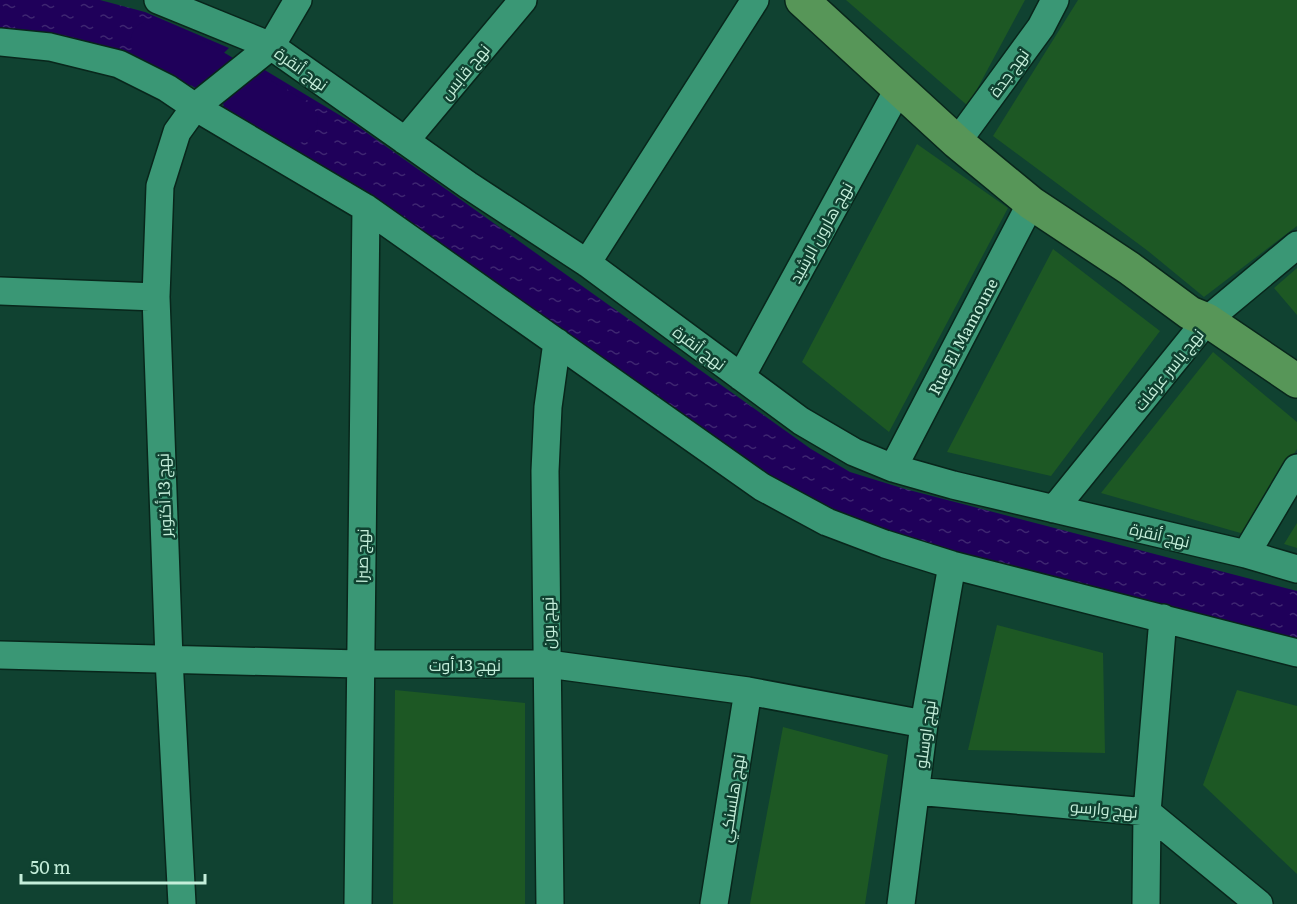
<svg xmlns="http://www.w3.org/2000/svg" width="1297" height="904" font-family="Literata,Cairo,serif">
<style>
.water{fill:url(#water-ripples)}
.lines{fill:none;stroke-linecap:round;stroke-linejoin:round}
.river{stroke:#1f005a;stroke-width:45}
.building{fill:#1d5824}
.minor-casing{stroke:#08261b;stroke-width:30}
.secondary-casing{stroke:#08261b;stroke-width:36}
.minor{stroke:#3a9775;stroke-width:27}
.secondary{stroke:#579658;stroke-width:33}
.labels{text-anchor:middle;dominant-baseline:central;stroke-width:5;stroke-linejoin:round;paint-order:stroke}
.street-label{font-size:16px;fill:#c4eeda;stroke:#104231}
</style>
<defs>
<pattern id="water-ripples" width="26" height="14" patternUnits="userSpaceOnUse" patternTransform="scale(1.5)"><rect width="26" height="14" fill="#1f005a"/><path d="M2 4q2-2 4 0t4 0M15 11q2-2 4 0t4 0" fill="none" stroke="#3e2671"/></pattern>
</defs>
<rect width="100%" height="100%" fill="#104231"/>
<path class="water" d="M0 0H100L145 12 229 48 189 87 0 30Z
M263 69 356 125 811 449 850 472 905 489 1297 591V647L893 539 790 497 369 195 277 139 221 108Z"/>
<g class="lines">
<path class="river" d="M153 42 179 52 295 121"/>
</g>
<path class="building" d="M846 0H1025L968 106Z
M1078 0H1297V226L1204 297 1148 251 993 136Z
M917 144 1008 208 889 432 802 362Z
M1053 249 1160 331 1051 476 947 452Z
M1297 268V315L1274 288Z
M1213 352 1297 422V449L1244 534 1101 493Z
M1297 523V548L1284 544Z
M997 625 1103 653 1105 753 968 750Z
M395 690 525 703V904H393Z
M1237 690 1297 706V874L1203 785Z
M783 727 888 755 865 904H750Z"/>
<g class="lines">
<g class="minor-casing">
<path id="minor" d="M158 0 271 46 468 185 587 263 801 421 854 452 893 468 953 485 1246 554 1297 569
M0 42 50 47 119 64 167 88 195 107 366 208 762 487 827 522 885 544 952 565 1297 653
M405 141 523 0
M957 142 1041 27 1055 0
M587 263 755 0
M0 291 156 297
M741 377 899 88
M893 468 1031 203
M1054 509 1207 320 1297 245
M1246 554 1297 468
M0 655 359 664H548L748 691 924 724
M916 791 1147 812 1259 904
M182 904 169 659 156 297 160 186 177 132 195 107 271 46 298 0
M358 904 366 208
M550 904 545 471 548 407 557 342
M714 904 748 691
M901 904 924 724 952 565
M1146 904 1147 812 1163 618"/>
</g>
<g class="secondary-casing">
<path id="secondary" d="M802 0 957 142 1031 203 1129 268 1190 313 1207 320 1297 381"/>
</g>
<use href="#minor" class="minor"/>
<use href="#secondary" class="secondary"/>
</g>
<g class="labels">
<g class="street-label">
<text transform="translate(302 68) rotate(36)">نهج أنقرة</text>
<text transform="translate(464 71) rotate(-50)">نهج قابس</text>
<text transform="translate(1008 72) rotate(-54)">نهج جدة</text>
<text transform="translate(820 232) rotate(-61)">نهج هارون الرشيد</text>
<text transform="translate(962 336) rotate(-62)">Rue El Mamoune</text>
<text transform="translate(700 347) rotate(37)">نهج أنقرة</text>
<text transform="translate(1168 369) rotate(-51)">نهج ياسر عرفات</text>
<text transform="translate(163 495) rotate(-92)">نهج 13 أكتوبر</text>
<text transform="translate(1160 534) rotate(13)">نهج أنقرة</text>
<text transform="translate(361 556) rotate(-89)">نهج صبرا</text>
<text transform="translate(547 623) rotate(-91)">نهج بون</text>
<text x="465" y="664">نهج 13 أوت</text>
<text transform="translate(924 734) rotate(-82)">نهج اوسلو</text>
<text transform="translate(731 798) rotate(-81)">نهج هلسنكي</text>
<text transform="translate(1104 808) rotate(5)">نهج وارسو</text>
</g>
</g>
<path d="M21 874v9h184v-9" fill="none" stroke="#c4eeda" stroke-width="3"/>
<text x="30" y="874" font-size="18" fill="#c4eeda" stroke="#104231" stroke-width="4.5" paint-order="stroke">50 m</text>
</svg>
